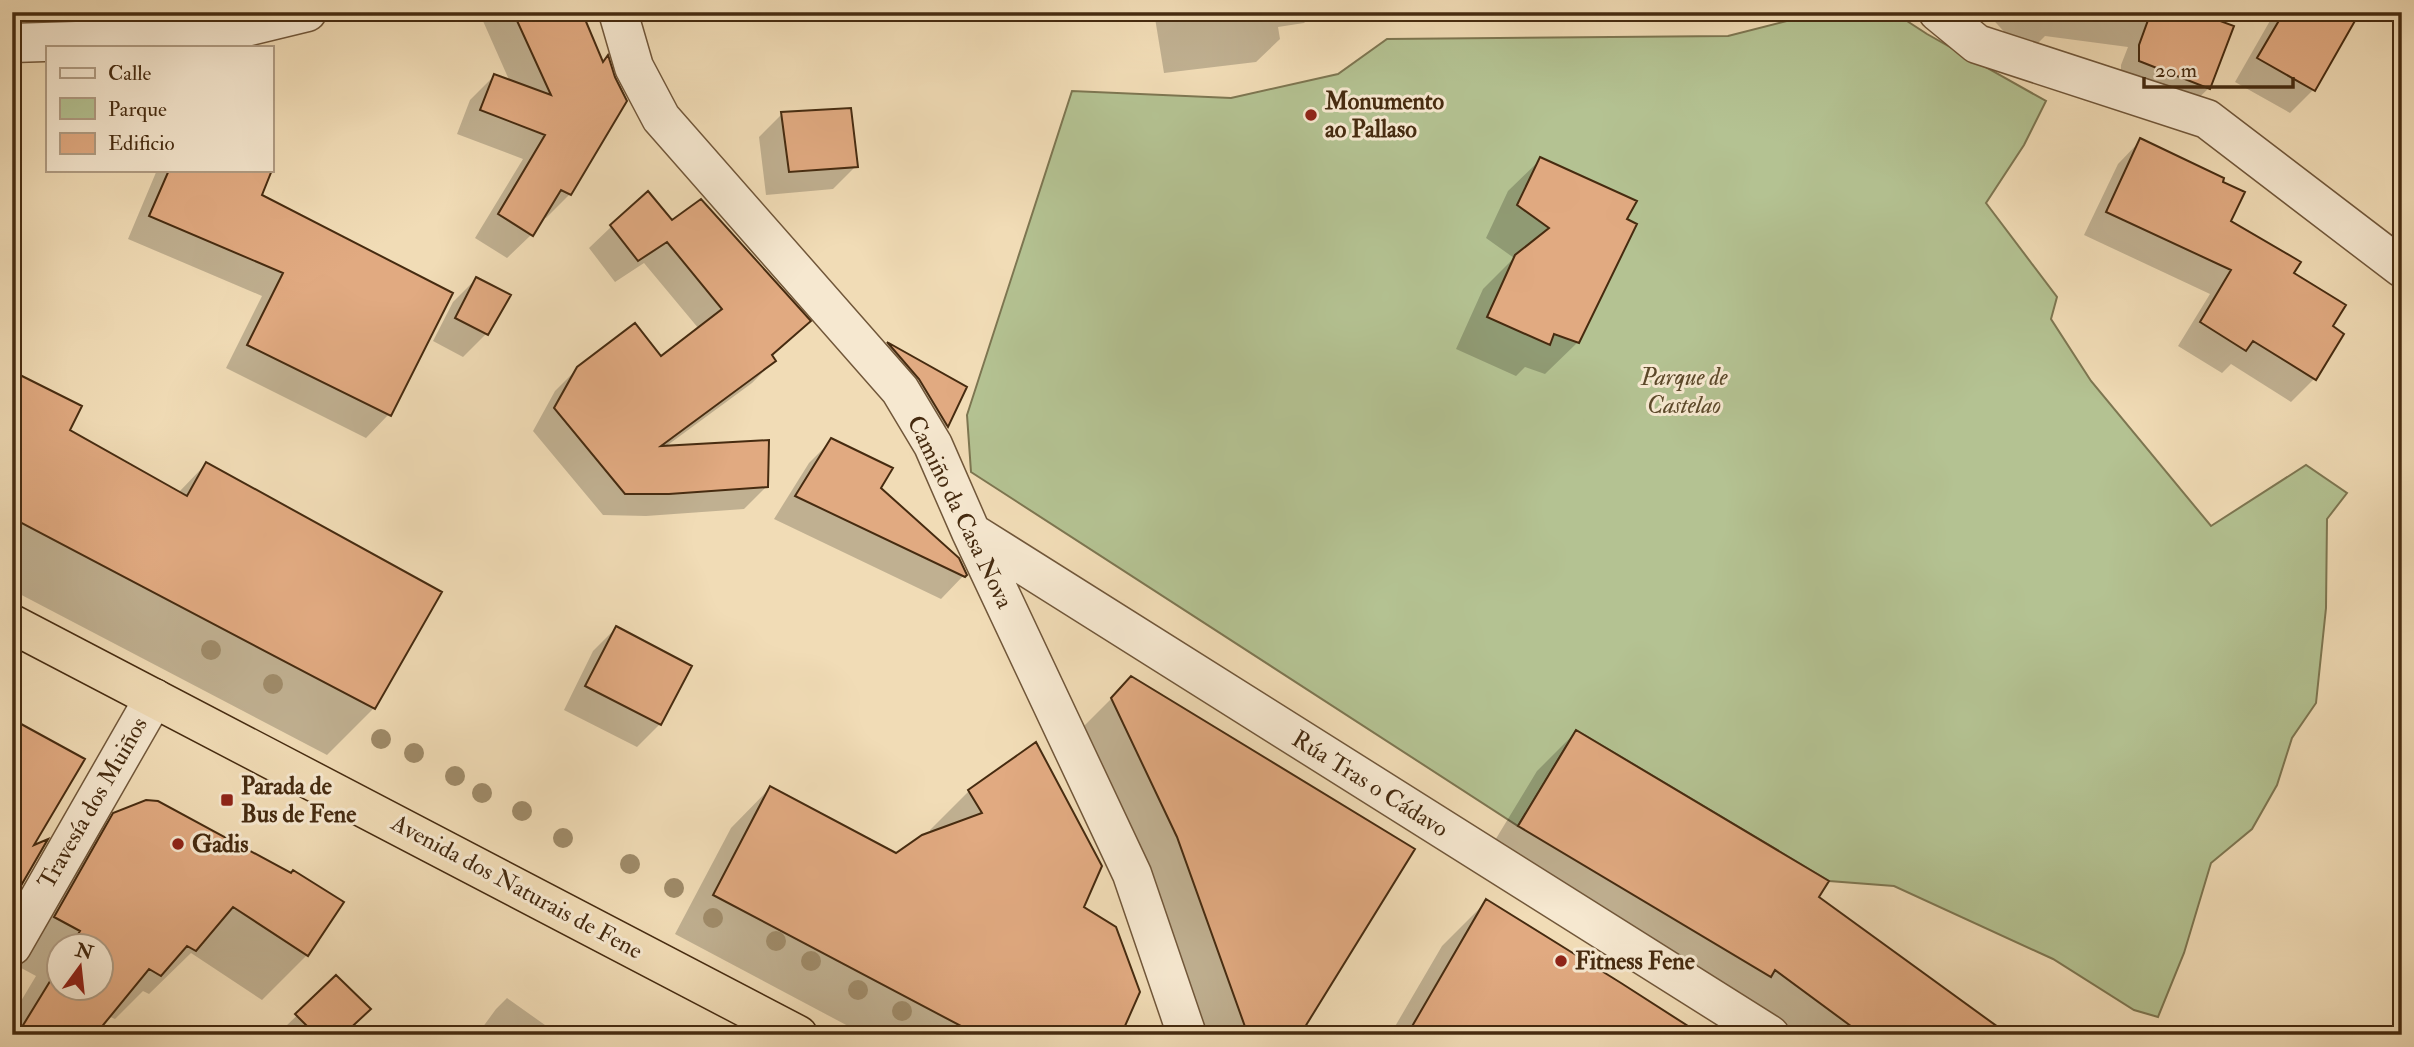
<svg xmlns="http://www.w3.org/2000/svg" width="2414" height="1047" font-family="'IM FELL Double Pica',serif">
<style>
.green{fill:#b4c292;stroke:#7d7651;stroke-width:2}
.shadow{fill:#0003;fill-rule:evenodd}
.building{fill:#e1aa81;stroke:#462b10;stroke-width:2}
.lines{fill:none;stroke-linecap:round;stroke-linejoin:round}
.minor-casing{stroke:#71573a;stroke-width:41}
.highway-casing{stroke:#462b10;stroke-width:41}
.minor{stroke:#f6e8d0;stroke-width:38}
.highway{stroke:#f1dcb6;stroke-width:38}
.tree{fill:#9f8b69}
.poi-dot{fill:#8f2418;stroke:#f6e8d0;stroke-width:2.5}
.labels{text-anchor:middle;dominant-baseline:central;stroke-width:6;stroke-linejoin:round;paint-order:stroke}
.poi-label{font-size:24px;font-weight:bold;fill:#462b10;stroke:#f6e8d0;text-anchor:start}
.park-label{font-size:24px;font-style:italic;fill:#5c492a;stroke:#f6e8d0}
.street-label{font-size:24px;fill:#462b10;stroke:#f6e8d0}
</style>
<rect width="100%" height="100%" fill="#f1dcb6"/>
<filter id="stains"><feTurbulence type="fractalNoise" baseFrequency=".00286" numOctaves="4"/><feColorMatrix values="0 0 0 0 .2 0 0 0 0 .09 0 0 0 0 .02 0 0 0 .5 -.17"/></filter>
<radialGradient id="worn" r=".72"><stop offset=".6" stop-color="#630" stop-opacity="0"/><stop offset="1" stop-color="#630" stop-opacity=".3"/></radialGradient>
<path class="green" d="M1822 12H1893L1927 34 2046 101 2024 145 1986 203 2057 297 2051 319 2091 381 2211 526 2306 465 2347 493 2327 519 2326 608 2316 703 2292 738 2277 785 2252 829 2211 863 2184 953 2158 1017 2134 1010 2053 959 1894 886 1829 881 1576 730 1518 826 971 472 967 415 1072 91 1231 98 1338 74 1387 39 1728 36Z"/>
<path class="shadow" d="M479 12H580L602 63 625 101 570 194 546 218 543 216 531 235 507 258 475 238 523 159 457 134 470 100 494 76 510 82Z
M1154 12H1315L1304 23 1278 27 1280 39 1256 62 1164 73Z
M1986 12H2191L2209 88 2190 106 2121 80V65L2128 47 2045 36 2034 47 2009 37Z
M2275 12H2358L2313 90 2290 113 2235 82Z
M782 114 856 166 833 189 766 195 759 137Z
M2141 140 2229 221 2292 274 2331 327 2314 379 2291 402 2231 364 2222 373 2178 346 2210 294 2084 235 2118 164Z
M1541 159 1624 219 1578 342 1545 374 1525 367 1516 376 1456 349 1483 289 1514 258 1486 238 1508 191Z
M157 170H270L259 195 389 414 366 438 226 368 262 296 128 239Z
M672 222 808 321 771 357 774 361 752 383 665 447 766 487 744 509 646 516 603 515 533 431 555 391 578 368 660 358 699 329 644 263 615 282 589 248 612 226Z
M476 279 486 334 463 357 433 341 453 302Z
M887 344 965 387 946 426 924 448 865 366Z
M12 373 68 431 178 493 206 464 374 708 327 755 12 590Z
M832 440 965 574 941 599 774 519 809 463Z
M616 628 690 667 660 724 637 747 564 710 593 651Z
M1131 679 1298 1035H1188L1067 743Z
M1576 732 1817 897 1971 1009 2014 1035H1771L1480 865 1537 771Z
M770 788 896 855 931 833 930 830 969 791 1082 908 1121 1030 1129 1035H865L675 934 731 828Z
M114 815 307 955 262 1000 191 953 149 994 143 991 115 1019 108 1016 93 1035H12V1016L36 976 12 963 69 860ZM60 946H102V988H60Z
M1486 902 1699 1035H1390L1442 946Z
M336 978 342 1035H293L285 1027Z
M507 998 559 1035H477L496 1009Z"/>
<path class="building" d="M513 12H582L603 62 608 55 615 77 627 101 571 195 561 190 533 236 498 214 545 135 480 110 494 74 551 95Z
M2151 12H2196L2234 26 2210 89 2139 61V45Z
M2284 12H2360L2315 91 2257 58Z
M851 108 858 167 789 172 781 112Z
M2140 138 2224 178 2223 182 2245 192 2231 221 2301 262 2294 273 2346 305 2333 326 2344 334 2316 380 2253 341 2246 351 2200 322 2231 270 2106 212Z
M1540 157 1637 201 1627 219 1637 224 1579 343 1554 334 1550 345 1487 317 1515 255 1549 228 1517 205Z
M169 170H272L262 195 453 293 391 416 247 345 283 273 149 216Z
M648 191 672 220 701 199 811 321 772 355 776 361 661 446 769 440 768 487 669 494H625L554 408 577 367 635 323 661 356 722 309 667 242 638 261 610 225Z
M476 277 511 295 488 335 455 318Z
M887 342 967 387 948 427 919 379Z
M12 371 82 406 70 430 187 496 206 462 442 592 375 709 12 518Z
M831 438 893 468 881 488 959 558 967 575 965 577 795 496Z
M616 626 692 666 661 725 585 686Z
M1131 676 1415 849 1300 1035H1248L1177 837 1111 698Z
M12 719 85 759 34 845 48 839 15 896 12 894Z
M1576 730 1829 881 1819 897 2009 1035H1863L1775 970 1771 977 1518 826Z
M1036 742 1102 866 1084 907 1116 927 1140 992 1121 1035H978L713 895 770 786 896 853 922 835 982 813 968 790Z
M146 800 158 801 291 873 293 870 344 902 308 956 233 907 196 951 187 946 161 976 149 969 95 1035H17L60 965V988H102V946H71L80 931 54 917 113 813Z
M1486 899 1621 983 1702 1035H1407Z
M336 975 371 1009 343 1035H316L295 1014Z"/>
<g class="lines">
<g class="minor-casing">
<path id="minor" d="M618 12 634 67 661 118 900 390 933 445 971 532 1132 874 1187 1035
M1938 12 1977 44 2207 119 2402 268
M12 43 205 37 307 12
M971 532 1770 1035
M12 946 154 698"/>
</g>
<g class="highway-casing">
<path id="highway" d="M12 624 798 1035"/>
</g>
<use href="#minor" class="minor"/>
<use href="#highway" class="highway"/>
</g>
<g class="tree">
<circle cx="211" cy="650" r="10"/>
<circle cx="273" cy="684" r="10"/>
<circle cx="381" cy="739" r="10"/>
<circle cx="414" cy="753" r="10"/>
<circle cx="455" cy="776" r="10"/>
<circle cx="482" cy="793" r="10"/>
<circle cx="522" cy="811" r="10"/>
<circle cx="563" cy="838" r="10"/>
<circle cx="630" cy="864" r="10"/>
<circle cx="674" cy="888" r="10"/>
<circle cx="713" cy="918" r="10"/>
<circle cx="776" cy="941" r="10"/>
<circle cx="811" cy="961" r="10"/>
<circle cx="858" cy="990" r="10"/>
<circle cx="902" cy="1011" r="10"/>
</g>
<g class="poi-dot">
<circle cx="1311" cy="115" r="7"/>
<rect x="220" y="793" width="14" height="14" rx="3.5"/>
<circle cx="178" cy="844" r="7"/>
<circle cx="1561" cy="961" r="7"/>
</g>
<g class="labels">
<g class="poi-label">
<text x="1325" y="101">Monumento<tspan x="1325" dy="28">ao Pallaso</tspan></text>
<text x="241" y="786">Parada de<tspan x="241" dy="28">Bus de Fene</tspan></text>
<text x="192" y="844">Gadis</text>
<text x="1575" y="961">Fitness Fene</text>
</g>
<g class="park-label">
<text x="1684" y="377">Parque de<tspan x="1684" dy="28">Castelao</tspan></text>
</g>
<g class="street-label">
<text transform="translate(960 512) rotate(64)">Camiño da Casa Nova</text>
<text transform="translate(1370 784) rotate(32)">Rúa Tras o Cádavo</text>
<text transform="translate(93 803) rotate(-60)">Travesía dos Muiños</text>
<text transform="translate(517 887) rotate(28)">Avenida dos Naturais de Fene</text>
</g>
</g>
<rect width="2414" height="1047" fill="none" stroke="#f1dcb6" stroke-width="42"/>
<rect x="14" y="14" width="2386" height="1019" fill="none" stroke="#462b10" stroke-width="3.5"/>
<rect x="21" y="21" width="2372" height="1005" fill="none" stroke="#462b10" stroke-width="2"/>
<rect x="46" y="46" width="228" height="126" fill="#f6e8d0" stroke="#b09c83" stroke-width="2"/>
<rect x="60" y="68" width="35" height="10" fill="#f6e8d0" stroke="#b09c83" stroke-width="2"/>
<text x="108" y="80" font-size="21" fill="#462b10">Calle</text>
<rect x="60" y="98" width="35" height="21" fill="#b4c292" stroke="#b09c83" stroke-width="2"/>
<text x="108" y="116" font-size="21" fill="#462b10">Parque</text>
<rect x="60" y="133" width="35" height="21" fill="#e1aa81" stroke="#b09c83" stroke-width="2"/>
<text x="108" y="150" font-size="21" fill="#462b10">Edificio</text>
<g transform="translate(80 967) rotate(15)"><circle r="33" fill="#f6e8d0" stroke="#b09c83" stroke-width="2"/>
<path d="M0-5L12 26L0 18L-12 26Z" fill="#8f2418"/>
<text y="-10" font-size="19" font-weight="bold" text-anchor="middle" fill="#462b10">N</text>
</g>
<path d="M2144 77v10h149v-10" fill="none" stroke="#462b10" stroke-width="3.5"/>
<text x="2155" y="77" font-size="21" fill="#462b10" stroke="#f6e8d0" stroke-width="5" paint-order="stroke">20 m</text>
<rect width="100%" height="100%" filter="url(#stains)"/>
<rect width="100%" height="100%" fill="url(#worn)"/>
</svg>
